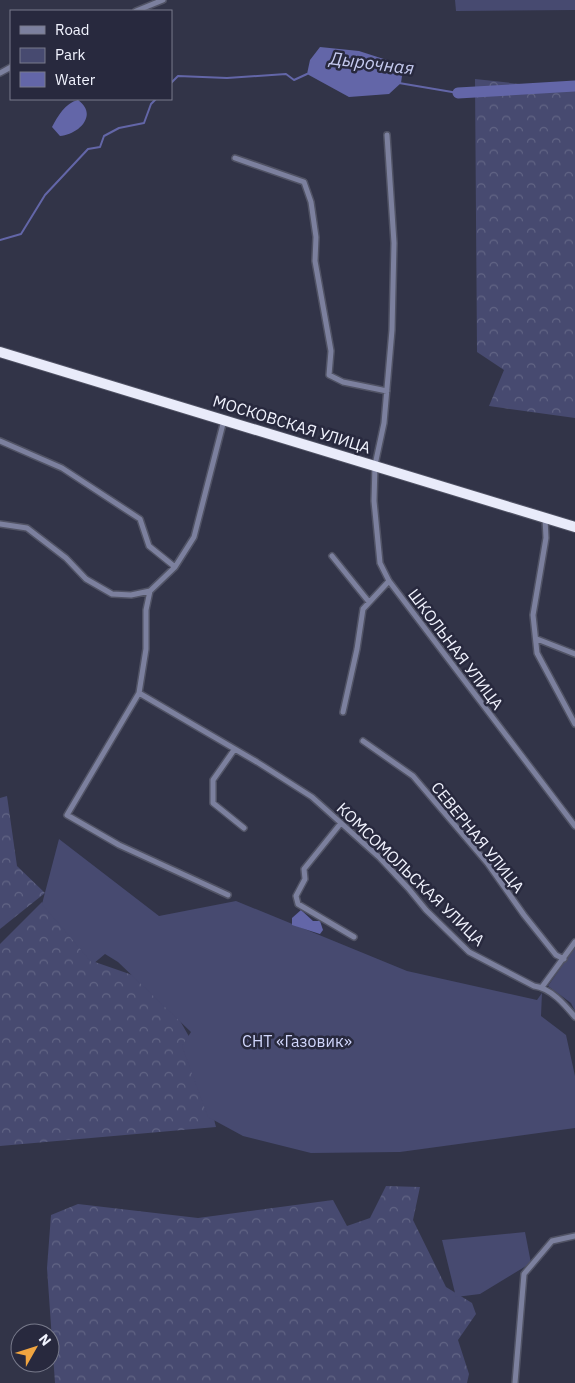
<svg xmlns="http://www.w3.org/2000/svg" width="575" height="1383" font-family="'IBM Plex Sans',sans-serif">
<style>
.forest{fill:url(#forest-crowns)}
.green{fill:#474a70}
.water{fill:#6366a8}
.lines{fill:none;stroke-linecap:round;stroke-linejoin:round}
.stream{stroke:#6366a8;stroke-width:2}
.river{stroke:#6366a8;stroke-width:11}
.street-casing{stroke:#515365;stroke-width:8}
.highway-casing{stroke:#515365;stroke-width:12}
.street{stroke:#7c809e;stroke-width:5}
.highway{stroke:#e9ebfa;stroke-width:10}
.labels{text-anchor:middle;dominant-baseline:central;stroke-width:5;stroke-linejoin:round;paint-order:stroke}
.street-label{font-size:16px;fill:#f1f3fe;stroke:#28293e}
.park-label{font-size:16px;fill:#d1d6fc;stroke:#28293e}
.water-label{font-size:18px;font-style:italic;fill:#c5caef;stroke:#28293e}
</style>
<defs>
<pattern id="forest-crowns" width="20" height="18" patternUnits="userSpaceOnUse" patternTransform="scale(1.25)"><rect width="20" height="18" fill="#474a70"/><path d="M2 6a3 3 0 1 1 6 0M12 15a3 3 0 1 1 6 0" fill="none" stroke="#626585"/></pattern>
</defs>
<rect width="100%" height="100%" fill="#323448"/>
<path class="forest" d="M475 79 575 90V418L489 406 504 370 477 352Z
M7 796 17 866 45 893 0 929V798Z
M42 902 95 962 141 978 175 1012 195 1047 216 1127 0 1146V944Z
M386 1186 420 1187 413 1220 446 1287 472 1303 476 1314 458 1340 469 1374 467 1383H55L47 1268 51 1215 78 1204 198 1218 333 1200 347 1226 370 1218Z"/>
<path class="green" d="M455 0H575V10L456 11Z
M59 839 159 916 236 901 407 971 537 1000 542 993 541 1016 566 1035 575 1076V1128L400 1152 311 1153 243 1136 208 1117 182 1046 191 1032 118 962 105 954 93 964 42 904Z
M575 947V1011L571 1003 548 986Z
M525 1232 531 1263 480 1294 456 1297 442 1240Z"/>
<path class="water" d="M320 47 359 51 393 62 402 76 401 83 389 94 349 97 307 74 310 60Z
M78 100C99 115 78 135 60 136L52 127C58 116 65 103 78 100Z
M301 910 313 921H320L323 930 320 934 292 925V918Z"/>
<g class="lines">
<path class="stream" d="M171 83 178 76 227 78 286 74 294 80 307 74
M399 83 458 93
M0 240 21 234 45 195 88 149 100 147 104 136 119 128 144 123 151 104 156 99"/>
<path class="river" d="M458 93 575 86"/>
<g class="street-casing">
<path id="street" d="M136 11 163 0
M0 73 11 67
M387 135 394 243 392 330 384 423 375 465 374 501 380 563 389 581 575 826
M235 158 304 182 311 202 316 237 315 261 331 351 329 375 343 382 387 391
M224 420 194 537 175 567 150 591 146 610V649L139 693 67 815 119 845 228 895
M0 441 62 468 140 519 149 546 175 567
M545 518 546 538 533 615 537 653 575 724
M0 524 27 528 66 558 86 579 112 594 131 595 150 591
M332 556 369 602
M537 639 575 654
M139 693 257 762 312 797 380 858 408 888 426 910 469 952 534 986C551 988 565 1005 575 1017
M343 712 357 649 363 609 389 581
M363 741 413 776 488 864 524 915 556 955 564 959
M234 750 213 780V803L244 828
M341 823 304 869 305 879 296 896 298 904 354 937
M542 987 575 942
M515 1383 524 1274 552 1241 575 1236"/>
</g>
<g class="highway-casing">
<path id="highway" d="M0 352 575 527"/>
</g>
<use href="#street" class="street"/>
<use href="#highway" class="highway"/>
</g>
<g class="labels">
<g class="street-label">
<text transform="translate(292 424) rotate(17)">МОСКОВСКАЯ УЛИЦА</text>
<text transform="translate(456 649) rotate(53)">ШКОЛЬНАЯ УЛИЦА</text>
<text transform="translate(478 837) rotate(51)">СЕВЕРНАЯ УЛИЦА</text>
<text transform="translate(411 874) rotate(44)">КОМСОМОЛЬСКАЯ УЛИЦА</text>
</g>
<g class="park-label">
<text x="297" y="1041">СНТ «Газовик»</text>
</g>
<g class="water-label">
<text transform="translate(372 63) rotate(7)">Дырочная</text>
</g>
</g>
<rect x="10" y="10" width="162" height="90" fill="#28293e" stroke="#787a8b"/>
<rect x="20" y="26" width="25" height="8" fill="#7c809e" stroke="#787a8b"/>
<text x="55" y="35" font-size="15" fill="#f1f3fe">Road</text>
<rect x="20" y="48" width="25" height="15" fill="#474a70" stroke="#787a8b"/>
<text x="55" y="60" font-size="15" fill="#f1f3fe">Park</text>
<rect x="20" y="72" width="25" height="15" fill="#6366a8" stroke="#787a8b"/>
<text x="55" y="85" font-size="15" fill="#f1f3fe">Water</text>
<g transform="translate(35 1348) rotate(51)"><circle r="24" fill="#28293e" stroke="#787a8b"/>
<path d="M0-4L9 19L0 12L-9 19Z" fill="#f1a540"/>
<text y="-8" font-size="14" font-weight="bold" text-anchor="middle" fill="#f1f3fe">N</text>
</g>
</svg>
